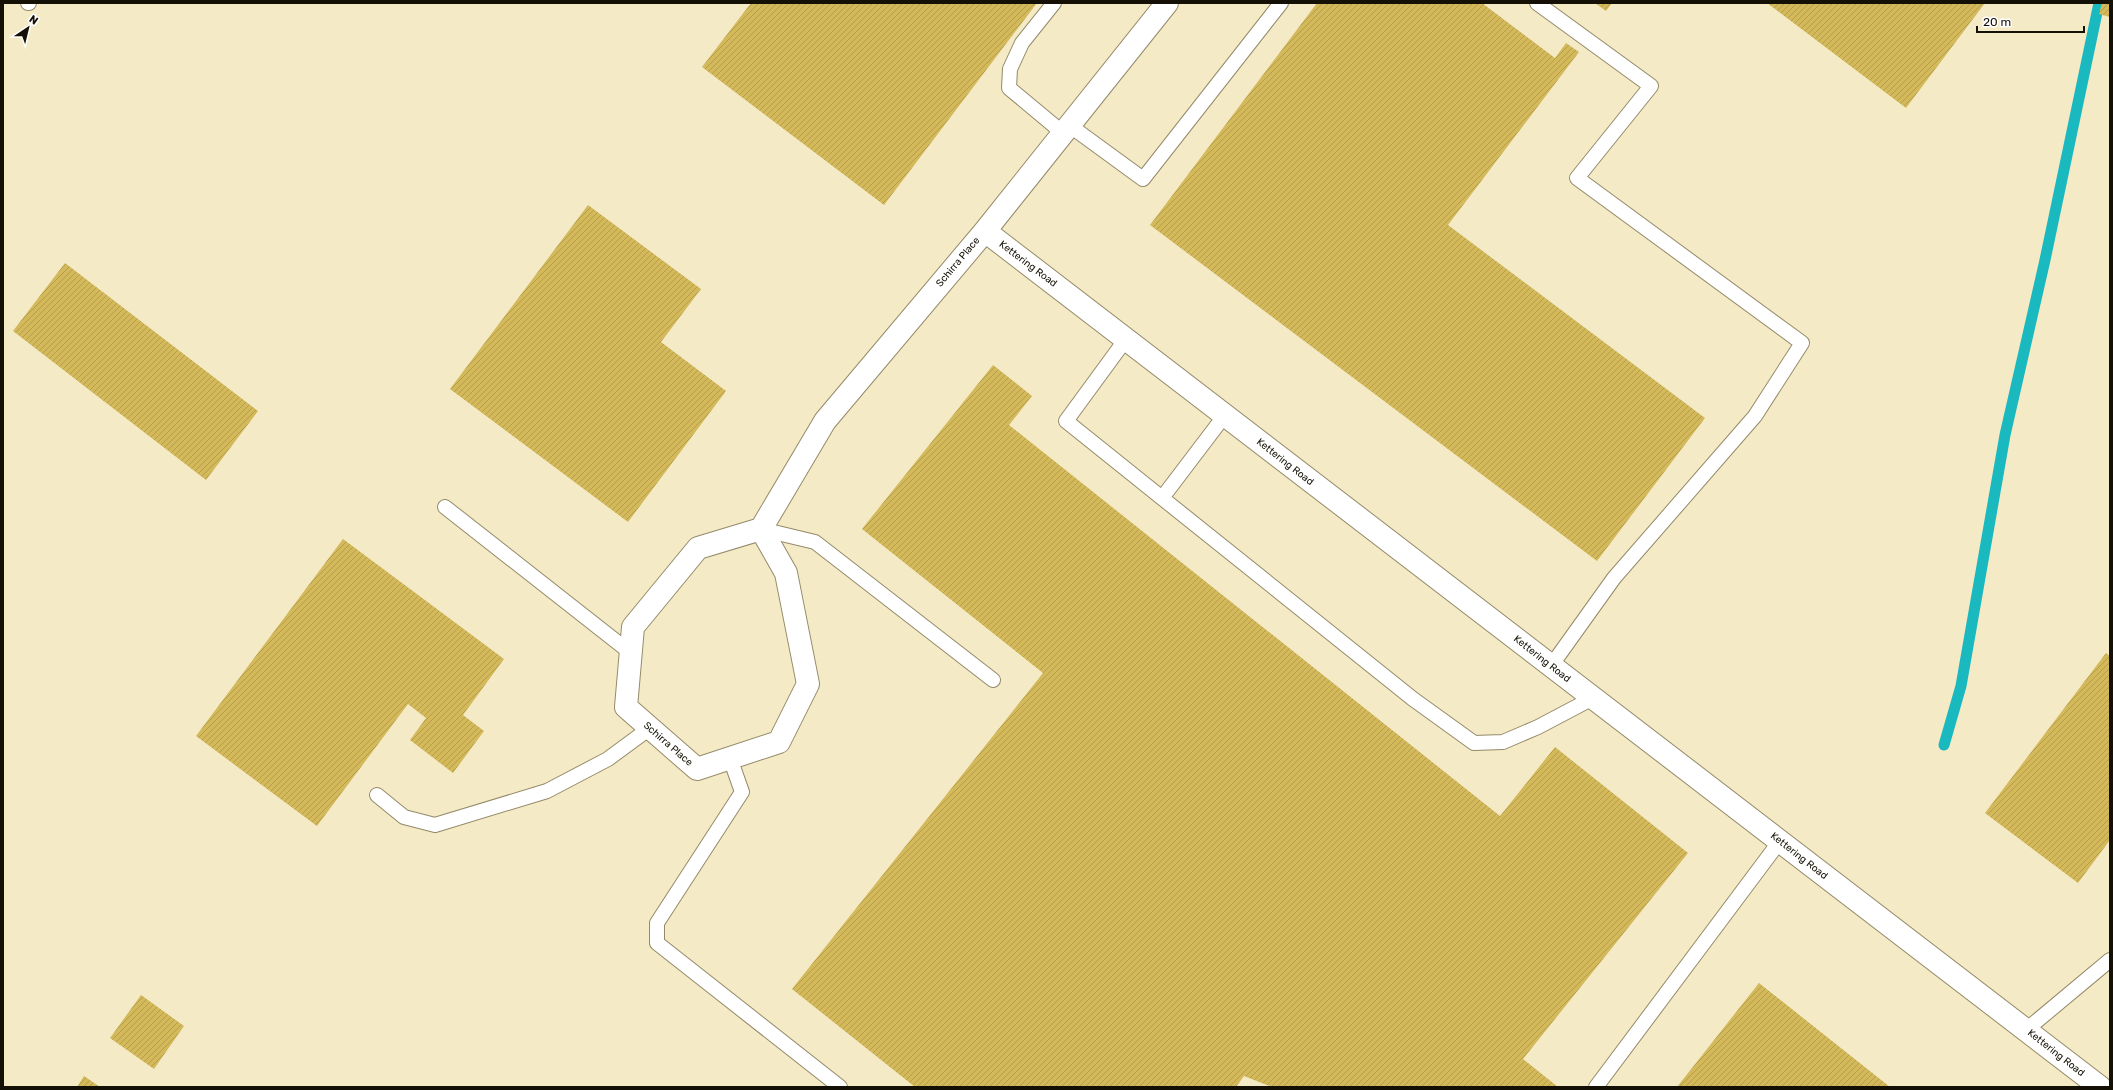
<svg xmlns="http://www.w3.org/2000/svg" width="2113" height="1090" font-family="Rubik,sans-serif">
<style>
.lines{fill:none;stroke-linecap:round;stroke-linejoin:round}
.stream{stroke:#1ab9bf;stroke-width:11}
.building{fill:url(#building-hatch)}
.service-casing{stroke:#948a69;stroke-width:16}
.minor-casing{stroke:#948a69;stroke-width:24}
.service{stroke:#fff;stroke-width:14}
.minor{stroke:#fff;stroke-width:22}
.labels{text-anchor:middle;dominant-baseline:central;stroke-width:3;stroke-linejoin:round;paint-order:stroke}
.street-label{font-size:10px;fill:#141005;stroke:#fff}
</style>
<defs>
<pattern id="building-hatch" width="6" height="6" patternUnits="userSpaceOnUse"><rect width="6" height="6" fill="#d3b95a"/><path d="M-1 1l2-2M0 6l6-6M5 7l2-2" fill="none" stroke="#b49e4d"/></pattern>
</defs>
<rect width="100%" height="100%" fill="#f4eac6"/>
<g class="lines">
<path class="stream" d="M1944 745 1961 686 2005 435 2045 260 2099 3"/>
</g>
<path class="building" d="M751 3H1037L884 205 702 67Z
M1317 3H1482L1555 58 1566 43 1579 52 1448 225 1705 418 1597 561 1150 225Z
M1595 3H1612L1606 11Z
M1767 3H1985L1906 108Z
M2102 3H2110V17L2099 14Z
M588 205 701 289 661 342 726 391 628 522 450 389Z
M65 263 258 411 206 480 13 331Z
M993 365 1032 396 1009 425 1500 816 1555 747 1688 853 1523 1059 1558 1087H1272L1244 1076 1236 1087H915L792 989 1043 673 862 529Z
M343 539 504 659 463 715 484 731 453 773 410 740 426 718 408 704 317 826 196 736Z
M2106 653 2110 656V840L2078 883 1985 813Z
M1759 983 1890 1087H1677Z
M141 995 184 1026 154 1069 110 1038Z
M84 1076 100 1087H77Z"/>
<g class="lines">
<g class="service-casing">
<path id="service" d="M28 3H29
M1054 3 1022 43 1010 69 1009 88 1063 133
M1537 3 1651 86 1577 178 1802 343 1755 416 1614 578 1551 666
M1069 125 1143 179 1281 3
M1126 339 1066 421 1162 498
M1225 415 1162 498 1413 699 1474 743 1503 742 1538 727 1593 698
M445 507 631 653
M761 529 815 542 993 680
M730 758 742 792 657 923V943L840 1087
M377 795 404 817 435 825 547 791 608 759 650 728
M2026 1030 2110 960
M1596 1087 1780 841"/>
</g>
<g class="minor-casing">
<path id="minor" d="M985 231 2100 1087
M761 529 825 421 985 231 1167 3
M761 529 786 573 808 684 779 742 697 769 626 707 633 627 698 548Z"/>
</g>
<use href="#service" class="service"/>
<use href="#minor" class="minor"/>
</g>
<g class="labels">
<g class="street-label">
<text transform="translate(958 262) rotate(-50)">Schirra Place</text>
<text transform="translate(1028 264) rotate(37)">Kettering Road</text>
<text transform="translate(1285 462) rotate(38)">Kettering Road</text>
<text transform="translate(1542 659) rotate(38)">Kettering Road</text>
<text transform="translate(668 744) rotate(41)">Schirra Place</text>
<text transform="translate(1799 856) rotate(38)">Kettering Road</text>
<text transform="translate(2056 1053) rotate(38)">Kettering Road</text>
</g>
</g>
<rect width="2113" height="1090" fill="none" stroke="#141005" stroke-width="8"/>
<g transform="translate(28 28) rotate(35)" stroke="#ffffff" stroke-width="3" paint-order="stroke">
<path d="M0-3L7 15L0 10L-7 15Z" fill="#141005"/>
<text y="-6" font-size="11" font-weight="bold" text-anchor="middle" fill="#141005">N</text>
</g>
<path d="M1977 26v6h107v-6" fill="none" stroke="#141005" stroke-width="2"/>
<text x="1983" y="26" font-size="12" fill="#141005" stroke="#ffffff" stroke-width="3" paint-order="stroke">20 m</text>
</svg>
